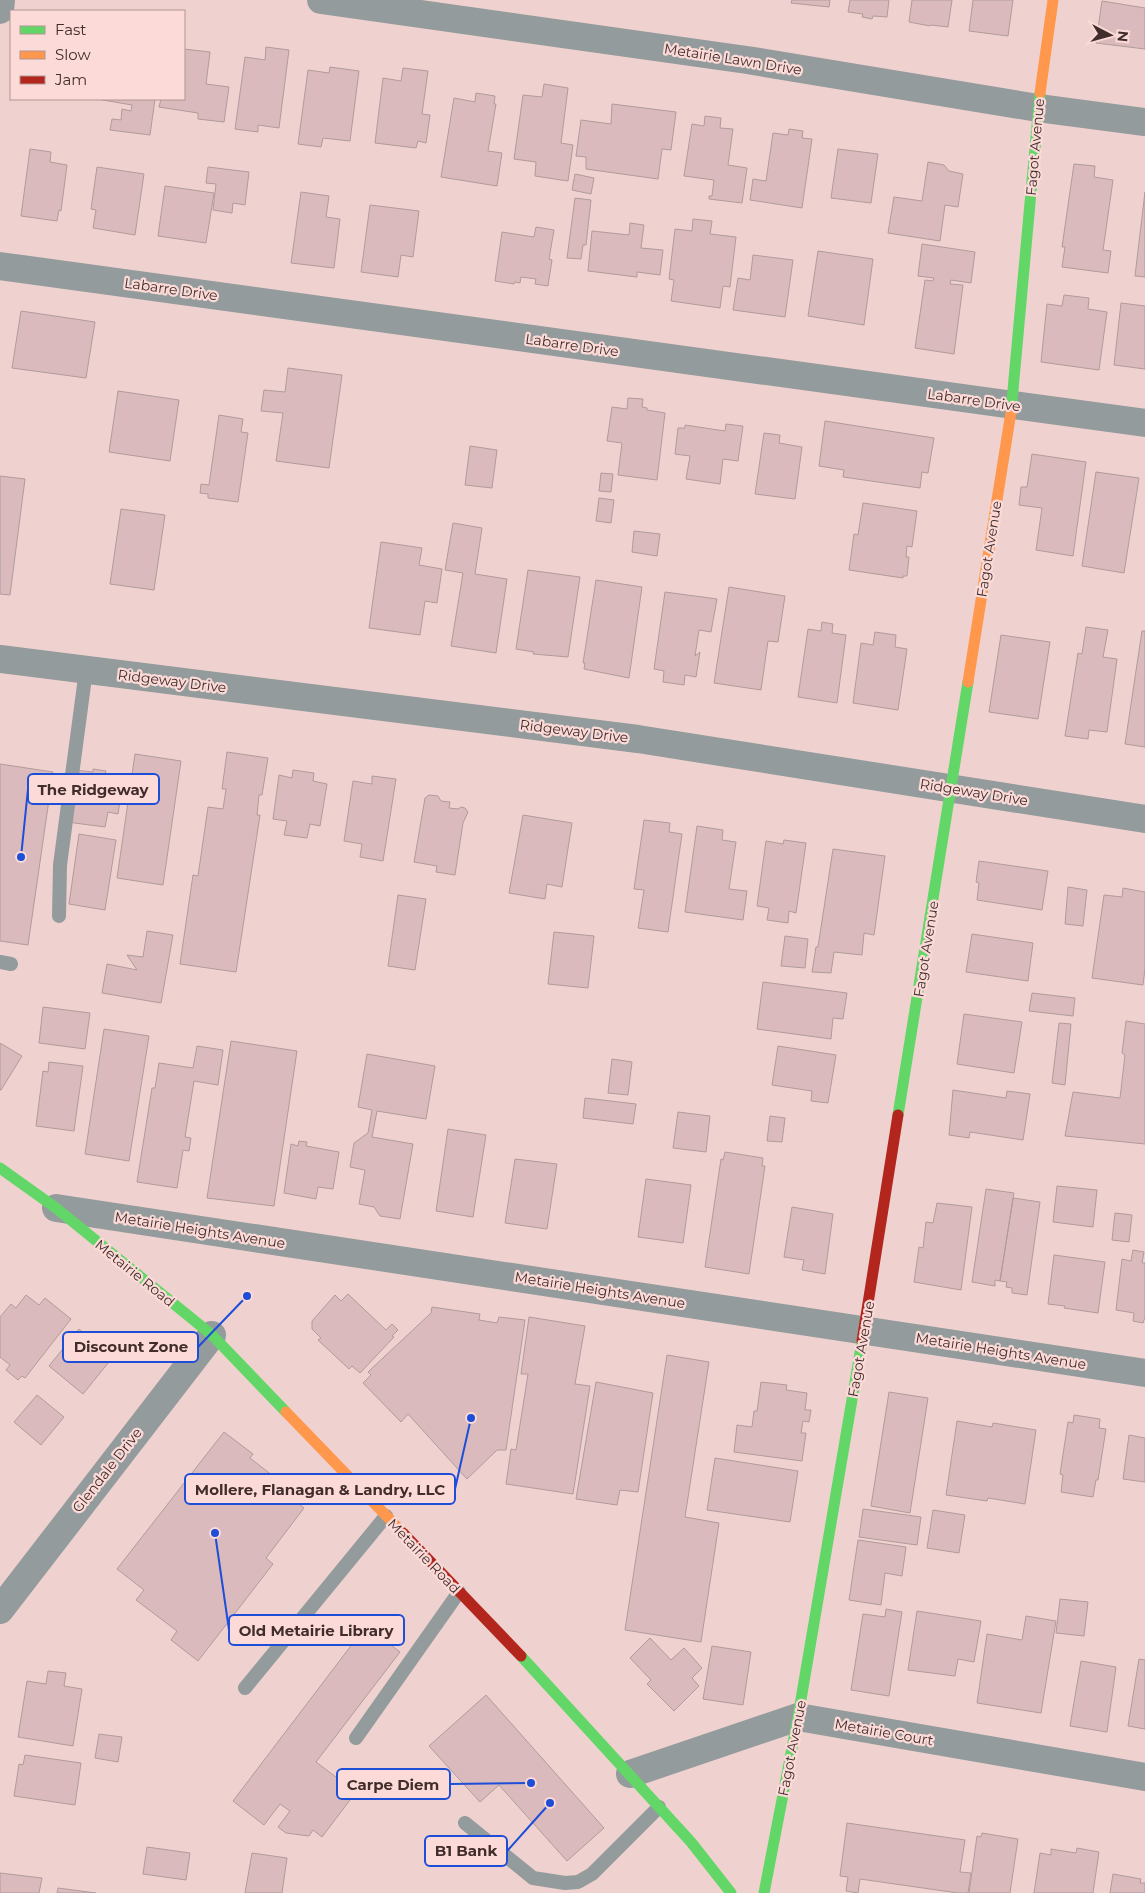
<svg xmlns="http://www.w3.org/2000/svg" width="1145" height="1893" font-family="Montserrat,sans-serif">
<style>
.building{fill:#dbbabd;stroke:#b09b9b}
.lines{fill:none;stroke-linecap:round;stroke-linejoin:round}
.lane{stroke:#939b9c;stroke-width:14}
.street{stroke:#939b9c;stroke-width:28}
.fast{stroke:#63d668;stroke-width:11}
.slow{stroke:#ff974d;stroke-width:11}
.jam{stroke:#b3261e;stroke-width:11}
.labels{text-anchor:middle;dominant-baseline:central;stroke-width:4.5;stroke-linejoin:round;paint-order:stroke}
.street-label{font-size:14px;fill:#412d2b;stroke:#fbdad7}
.leader{fill:none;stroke:#1d4ed8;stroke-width:2}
.callout-dot{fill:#1d4ed8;stroke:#fbdad7;stroke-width:2}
.callout{fill:#fbdad7;stroke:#1d4ed8;stroke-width:2}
.callout-label{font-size:15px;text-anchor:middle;font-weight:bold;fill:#412d2b}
</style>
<rect width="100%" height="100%" fill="#efd2cf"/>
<path class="building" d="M792 0H830L829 7 791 3Z
M850 0H889L887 17 873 16 872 19 862 17 863 14 848 12Z
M912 0H952L948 27 931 25 930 26 909 22Z
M973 0H1013L1008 36 969 31Z
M1102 1 1145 8V49L1096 43Z
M266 47 289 50 279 128 258 125V132L235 129 245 57 265 60Z
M184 49 210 52 206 84 229 87 224 122 198 119V113L159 107 161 99H184Z
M330 67 359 71 350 141 323 138 321 147 298 144 308 70 329 73Z
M403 68 428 71 422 114 430 115 426 143 418 141 416 148 375 143 383 78 401 81Z
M544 84 568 88 561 143 573 145 568 181 535 176 536 162 514 159 523 95 542 97Z
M476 93 495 96 494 104H496L488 151 502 153 497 186 441 177 454 98 475 102Z
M97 99H155L150 135 110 130 112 119 121 120 122 109 131 111 132 105Z
M612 104 676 112 671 150 662 149 658 179 586 169V157L576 156 581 120 611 124Z
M705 116 721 118 720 128 733 129 728 165 747 168 742 203 709 199V196H712L714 180 684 176 692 124 704 126Z
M789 129 803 131 802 138 812 139 802 208 750 200 753 179 766 181 773 133 788 135Z
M30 149 51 152 50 162 67 165 61 211 59 210 57 221 21 216Z
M838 149 878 154 871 203 831 198Z
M928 162 944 165 949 171 963 174 958 207 945 205 940 241 888 233 894 197 922 201Z
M1074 164 1095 166 1094 177 1113 180 1103 250 1111 251 1108 273 1062 267 1065 247H1062Z
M97 167 144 174 135 235 93 228 96 210 91 209Z
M208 167 249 172 245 205 233 203 232 213 213 210 216 184 206 183Z
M575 174 594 178 591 194 572 190Z
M165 186 214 193 206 243 158 236Z
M301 192 329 196 326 217 340 219 334 268 291 263Z
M1145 192V277L1135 276Z
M575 198 591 200 586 245H583L581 259 567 258Z
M370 205 419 211 413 257 401 255 398 277 361 272Z
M693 219 712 221 710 234 736 237 730 287 723 286 720 308 671 301 674 280 669 279 675 229 692 231Z
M630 223 644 225 641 248 663 250 660 275 637 272V277L588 271 592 231 629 235Z
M536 227 554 230 549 259 552 260 548 286 535 284 536 279 521 277 520 283 515 282 514 284 495 281 502 232 534 237Z
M922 244 975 252 971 283 951 280 950 284 963 285 954 354 915 348 925 280 933 281 934 278 918 276Z
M818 251 873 259 864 325 808 316Z
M753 255 793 260 785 317 733 310 738 278 750 280Z
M1064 295 1089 298 1088 309 1107 312 1099 370 1041 362 1047 304 1062 306Z
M1121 303 1145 306V369L1114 365Z
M21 311 95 322 86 378 12 368Z
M288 368 342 375 329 468 276 461 283 413 261 411 264 390 285 392Z
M118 391 179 400 170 461 109 452Z
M628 398 643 399 642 407 647 408V410L665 413 657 480 618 475 622 443 607 441 612 407 627 409Z
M219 415 243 419 241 432 248 433 238 502 208 498V494L200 493 201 484 209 485Z
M825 421 934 438 928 473 922 472 920 488 843 477 844 470 819 466Z
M726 424 743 426 738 461 723 459 720 484 686 479 690 456 675 454 678 428H685V425L725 431Z
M764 433 780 435 779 443 802 447 795 499 755 494Z
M470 446 497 450 492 488 465 485Z
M1032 454 1086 462 1073 556 1036 550 1042 508 1019 505 1021 487H1027Z
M1096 472 1139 478 1124 573 1082 566Z
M601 473 613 474 611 492 599 491Z
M0 476 25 479 10 595 0 594Z
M599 498 614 500 611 523 596 521Z
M863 503 917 511 912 547 907 546 906 557H909L907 576H903V578L849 570 854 534 858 535Z
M121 509 165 515 154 590 110 584Z
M453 523 482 528 475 574 507 579 496 653 451 646 463 573 445 570Z
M634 531 660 534 657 556 632 552Z
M381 542 422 548 419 565 442 569 437 603 425 601 420 635 369 628Z
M528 570 580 577 568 657 533 654 534 652 516 649Z
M596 580 642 587 629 678 584 669 585 663H583Z
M729 587 785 596 778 642 768 641 761 690 714 683Z
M665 592 717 599 711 632 699 630 695 656 700 652 696 677 685 675 684 685 663 682 664 671 654 669Z
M822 622 833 624 832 633 846 635 837 703 798 697 808 629 821 631Z
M1086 627 1108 630 1103 657 1117 659 1107 732 1089 730 1088 739 1065 736 1078 653 1082 654Z
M1142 631H1145V747L1125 744Z
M875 632 896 635 895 647 907 649 898 710 853 703 861 643 873 645Z
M1001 635 1050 642 1038 719 989 712Z
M227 752 268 758 262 795H259L257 815H260L236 972 180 964 193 875 198 876 208 807 223 809 226 789H222Z
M135 754 181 761 163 885 117 878Z
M0 764 53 772 28 945 0 941Z
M93 769 106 771 105 774 124 777 118 814 108 812 105 827 67 822 74 770 93 772Z
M293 770 314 773 313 781 327 784 320 826 310 824 307 838 284 835 287 821 273 819 279 775 292 778Z
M372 776 396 779 383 861 360 857 362 844 344 841 353 781 372 784Z
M429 795 438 796 441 801 450 802 449 808 458 809 461 807 465 808 468 812 463 823 455 875 436 872 437 866 414 862 425 798Z
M523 815 572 823 562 887 547 884 545 899 509 893Z
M644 820 670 823 669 832 682 834 668 932 638 928 644 890 634 889Z
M697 826 723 830 722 840 736 842 729 889 747 891 743 920 685 912Z
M79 834 116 840 105 910 69 904Z
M784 840 806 843 796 913 789 911 788 923 767 920 769 908 757 906 766 841 783 844Z
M833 849 885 856 874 935 864 933 862 955 834 952 831 973 812 972 816 947H818Z
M979 861 1048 871 1042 910 977 900 979 883 976 882Z
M1068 887 1087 890 1083 926 1065 924Z
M1123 888 1145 892V969L1143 985 1092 978 1104 895 1122 897Z
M398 895 426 899 415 970 388 966Z
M147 931 173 935 161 1003 102 993 107 964 137 970 127 955 143 957Z
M554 932 594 936 588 988 548 984Z
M972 934 1033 943 1028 981 966 972Z
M785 936 808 939 805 968 781 966Z
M763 982 847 993 843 1019 833 1018 831 1039 757 1029Z
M1032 993 1075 998 1073 1016 1029 1011Z
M43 1007 90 1013 85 1049 39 1043Z
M964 1014 1022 1022 1014 1073 957 1064Z
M1126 1021 1145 1024V1144L1065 1136 1073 1092 1120 1098 1125 1055 1122 1053Z
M1059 1023 1071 1024 1065 1085 1052 1083Z
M104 1029 149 1036 129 1161 85 1154Z
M231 1041 297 1051 274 1206 207 1198Z
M0 1043 22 1056 1 1090H0Z
M197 1046 223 1050 218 1085 194 1081 185 1137 191 1138 189 1151 183 1150 177 1188 137 1182 152 1088H155L159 1063 193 1068Z
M778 1046 836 1055 828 1103 811 1101 812 1091 772 1085Z
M367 1054 435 1066 426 1119 377 1111 372 1137 413 1144 400 1219 380 1216 374 1207 359 1204 365 1170 350 1167 354 1143 368 1133 372 1110 358 1107Z
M612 1059 632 1062 628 1095 608 1093Z
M49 1062 83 1066 74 1131 36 1126 43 1071 48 1072Z
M953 1090 1006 1098 1007 1091 1030 1094 1023 1140 970 1132 969 1138 949 1135Z
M585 1098 636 1104 633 1124 583 1118Z
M678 1112 710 1116 706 1152 673 1148Z
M770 1116 785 1118 782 1142 767 1141Z
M448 1129 486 1135 473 1217 436 1211Z
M299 1141 307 1142 306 1146 339 1152 333 1189 318 1187 316 1199 284 1193 291 1144 298 1146Z
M725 1152 763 1158 762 1166H765L749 1274 705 1267 721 1159 723 1160Z
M515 1159 557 1164 547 1229 505 1223Z
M646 1179 691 1185 683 1243 638 1237Z
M1057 1186 1097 1190 1093 1227 1053 1222Z
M986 1189 1014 1193 1000 1281 995 1280V1286L972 1282Z
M1013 1198 1040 1202 1027 1295 1012 1293V1288L1006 1287 1007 1282 1000 1281Z
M937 1203 972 1207 961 1290 914 1282 919 1247 923 1248 926 1222 933 1223Z
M792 1207 833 1214 825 1274 802 1270 804 1260 784 1257Z
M1115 1213 1132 1215 1129 1242 1112 1240Z
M1133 1250 1144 1252 1142 1263H1145V1317L1143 1323 1133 1321 1134 1313 1116 1310 1122 1259 1131 1261Z
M1054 1255 1105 1262 1098 1313 1064 1308 1065 1306 1048 1304Z
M348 1294 386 1330 392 1324 398 1330 392 1336 394 1337 360 1373 352 1366 349 1369 318 1340 321 1338 312 1329V1321L335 1295 341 1301Z
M26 1295 39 1305 45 1298 71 1319 25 1378 22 1376 18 1380 6 1370 10 1365 0 1357V1317L11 1304 16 1308Z
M432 1307 480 1314 479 1320 497 1323 499 1317 525 1320 506 1450H497L467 1479 408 1414 401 1422 363 1383 371 1375 368 1372 431 1313Z
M529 1317 585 1326 575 1384 590 1386 573 1494 506 1484 511 1449 516 1450 528 1374H521Z
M79 1329 113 1357 83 1394 49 1366Z
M667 1355 709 1362 685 1517 719 1523 701 1642 625 1630Z
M596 1382 653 1393 638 1492 620 1490 617 1505 576 1499Z
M761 1382 787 1385 786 1390 807 1393 805 1410H811L809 1422 803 1421 801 1433H806L802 1461 734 1452 737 1425 752 1427 754 1411H757Z
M889 1392 928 1398 910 1513 871 1506Z
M37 1395 64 1417 41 1445 14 1422Z
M1074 1415 1100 1419 1099 1428 1106 1429 1098 1480H1096L1093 1497 1061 1492 1063 1475 1060 1474 1068 1422 1073 1423Z
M957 1421 992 1427 993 1423 1036 1430 1025 1504 988 1498 987 1501 946 1495Z
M224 1432 253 1454 250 1458 282 1483 279 1488 304 1508 266 1558 273 1564 198 1661 171 1640 177 1631 136 1600 144 1590 117 1569Z
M1129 1435 1145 1438V1482L1123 1479Z
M715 1458 798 1471 790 1522 707 1510Z
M863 1509 921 1517 917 1545 859 1537Z
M933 1510 965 1515 959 1553 927 1548Z
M858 1540 906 1547 902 1576 885 1573 881 1605 849 1600Z
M1060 1599 1088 1602 1084 1636 1056 1633Z
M886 1609 902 1612 889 1696 851 1690 863 1614 885 1617Z
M917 1611 981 1621 974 1662 958 1659 955 1676 908 1670Z
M1026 1616 1056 1621 1041 1713 977 1703 987 1634 1022 1640Z
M366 1626 400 1652 316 1762 356 1792 322 1837 313 1830 309 1836 286 1833 278 1827 290 1811 280 1804 264 1825 233 1801Z
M650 1638 671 1660 684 1648 702 1668 692 1678 699 1686 674 1711 647 1684 651 1680 630 1658Z
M712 1646 751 1652 743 1705 703 1699Z
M1139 1659 1145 1660V1729L1128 1726Z
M1081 1661 1116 1667 1107 1732 1070 1726Z
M48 1671 66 1673 64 1686 82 1689 73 1746 18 1737 27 1681 46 1684Z
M486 1695 604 1828 567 1861 499 1785 480 1802 429 1746Z
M99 1734 122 1737 118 1762 95 1758Z
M25 1755 81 1763 75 1805 14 1796 19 1764 23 1765Z
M847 1823 965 1840 960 1872 971 1873 968 1893H958L860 1879 858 1893 846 1891 848 1877 840 1876Z
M982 1833 1018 1839 1010 1893H969L977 1836 981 1837Z
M147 1847 190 1853 186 1880 143 1874Z
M1077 1848 1099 1852 1093 1893H1034L1040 1853 1051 1855V1849L1076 1853Z
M252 1853 287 1858 282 1893H245Z
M0 1873 42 1878 39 1893H0Z
M1113 1874 1141 1879 1140 1883H1145V1893H1110Z
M58 1888 96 1893H57Z"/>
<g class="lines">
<path class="lane" d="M59 916 60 865 86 670
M0 962 11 964
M245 1688 386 1516
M356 1738 459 1592
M465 1823 533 1878 565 1883 578 1882 592 1874 659 1807"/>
<path class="street" d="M321 0 747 60 1038 108 1145 122
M0 10 1 0
M0 266 1145 423
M0 659 638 739 1145 819
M56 1208 1145 1373
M0 1610 212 1335
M630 1774 798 1717 1145 1777"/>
<path class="fast" d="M1011 412 1040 93
M898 1115 968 682
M0 1168 56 1208 212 1335 286 1412
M521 1656 691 1842 731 1893
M764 1893 798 1717 862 1341"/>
<path class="slow" d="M1040 93 1053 0
M968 682 1011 412
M286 1412 403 1533"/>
<path class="jam" d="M862 1341 898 1115
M403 1533 521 1656"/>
</g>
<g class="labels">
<g class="street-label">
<text transform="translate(733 59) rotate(9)">Metairie Lawn Drive</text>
<text transform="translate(1035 147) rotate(-85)">Fagot Avenue</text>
<text transform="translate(171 289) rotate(8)">Labarre Drive</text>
<text transform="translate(572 345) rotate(8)">Labarre Drive</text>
<text transform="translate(974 400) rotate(8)">Labarre Drive</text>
<text transform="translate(989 549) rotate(-81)">Fagot Avenue</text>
<text transform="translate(172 681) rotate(7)">Ridgeway Drive</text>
<text transform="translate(574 731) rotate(7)">Ridgeway Drive</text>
<text transform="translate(974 792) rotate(9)">Ridgeway Drive</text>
<text transform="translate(926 949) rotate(-81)">Fagot Avenue</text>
<text transform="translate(200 1230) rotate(9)">Metairie Heights Avenue</text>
<text transform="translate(135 1273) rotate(39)">Metairie Road</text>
<text transform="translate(600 1290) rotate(9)">Metairie Heights Avenue</text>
<text transform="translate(861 1349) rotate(-80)">Fagot Avenue</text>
<text transform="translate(1001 1351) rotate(9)">Metairie Heights Avenue</text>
<text transform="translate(107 1470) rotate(-52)">Glendale Drive</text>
<text transform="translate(424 1556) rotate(46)">Metairie Road</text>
<text transform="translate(884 1732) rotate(10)">Metairie Court</text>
<text transform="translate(792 1748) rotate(-79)">Fagot Avenue</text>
</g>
</g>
<path class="leader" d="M21 857L28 789M247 1296L198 1347M471 1418L455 1489M215 1533L229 1630M531 1783L450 1784M550 1803L507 1851"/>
<g class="callout-dot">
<circle cx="21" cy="857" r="5"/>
<circle cx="247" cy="1296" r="5"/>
<circle cx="471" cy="1418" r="5"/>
<circle cx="215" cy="1533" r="5"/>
<circle cx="531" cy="1783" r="5"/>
<circle cx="550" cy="1803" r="5"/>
</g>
<g class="callout">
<rect x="28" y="774" width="131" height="30" rx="5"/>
<rect x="63" y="1332" width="135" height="30" rx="5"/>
<rect x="185" y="1474" width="270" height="30" rx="5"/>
<rect x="229" y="1615" width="175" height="30" rx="5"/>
<rect x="337" y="1769" width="113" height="30" rx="5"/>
<rect x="425" y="1836" width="82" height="30" rx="5"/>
</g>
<g class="callout-label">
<text x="93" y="795">The Ridgeway</text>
<text x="131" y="1352">Discount Zone</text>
<text x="320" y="1495">Mollere, Flanagan &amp; Landry, LLC</text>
<text x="316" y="1636">Old Metairie Library</text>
<text x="393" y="1790">Carpe Diem</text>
<text x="466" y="1856">B1 Bank</text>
</g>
<rect x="10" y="10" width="175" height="90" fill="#fbdad7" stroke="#b19592"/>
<rect x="20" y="26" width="25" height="8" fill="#63d668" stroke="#b19592"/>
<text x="55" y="35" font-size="15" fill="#412d2b">Fast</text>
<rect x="20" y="51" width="25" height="8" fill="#ff974d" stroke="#b19592"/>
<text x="55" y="60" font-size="15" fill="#412d2b">Slow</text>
<rect x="20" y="76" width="25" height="8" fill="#b3261e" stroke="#b19592"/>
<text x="55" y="85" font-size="15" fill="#412d2b">Jam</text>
<g transform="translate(1110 35) rotate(96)" stroke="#fbdad7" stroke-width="4" paint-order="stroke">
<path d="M0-4L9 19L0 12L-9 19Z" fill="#412d2b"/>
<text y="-8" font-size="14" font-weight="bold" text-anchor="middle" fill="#412d2b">N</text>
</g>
</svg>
